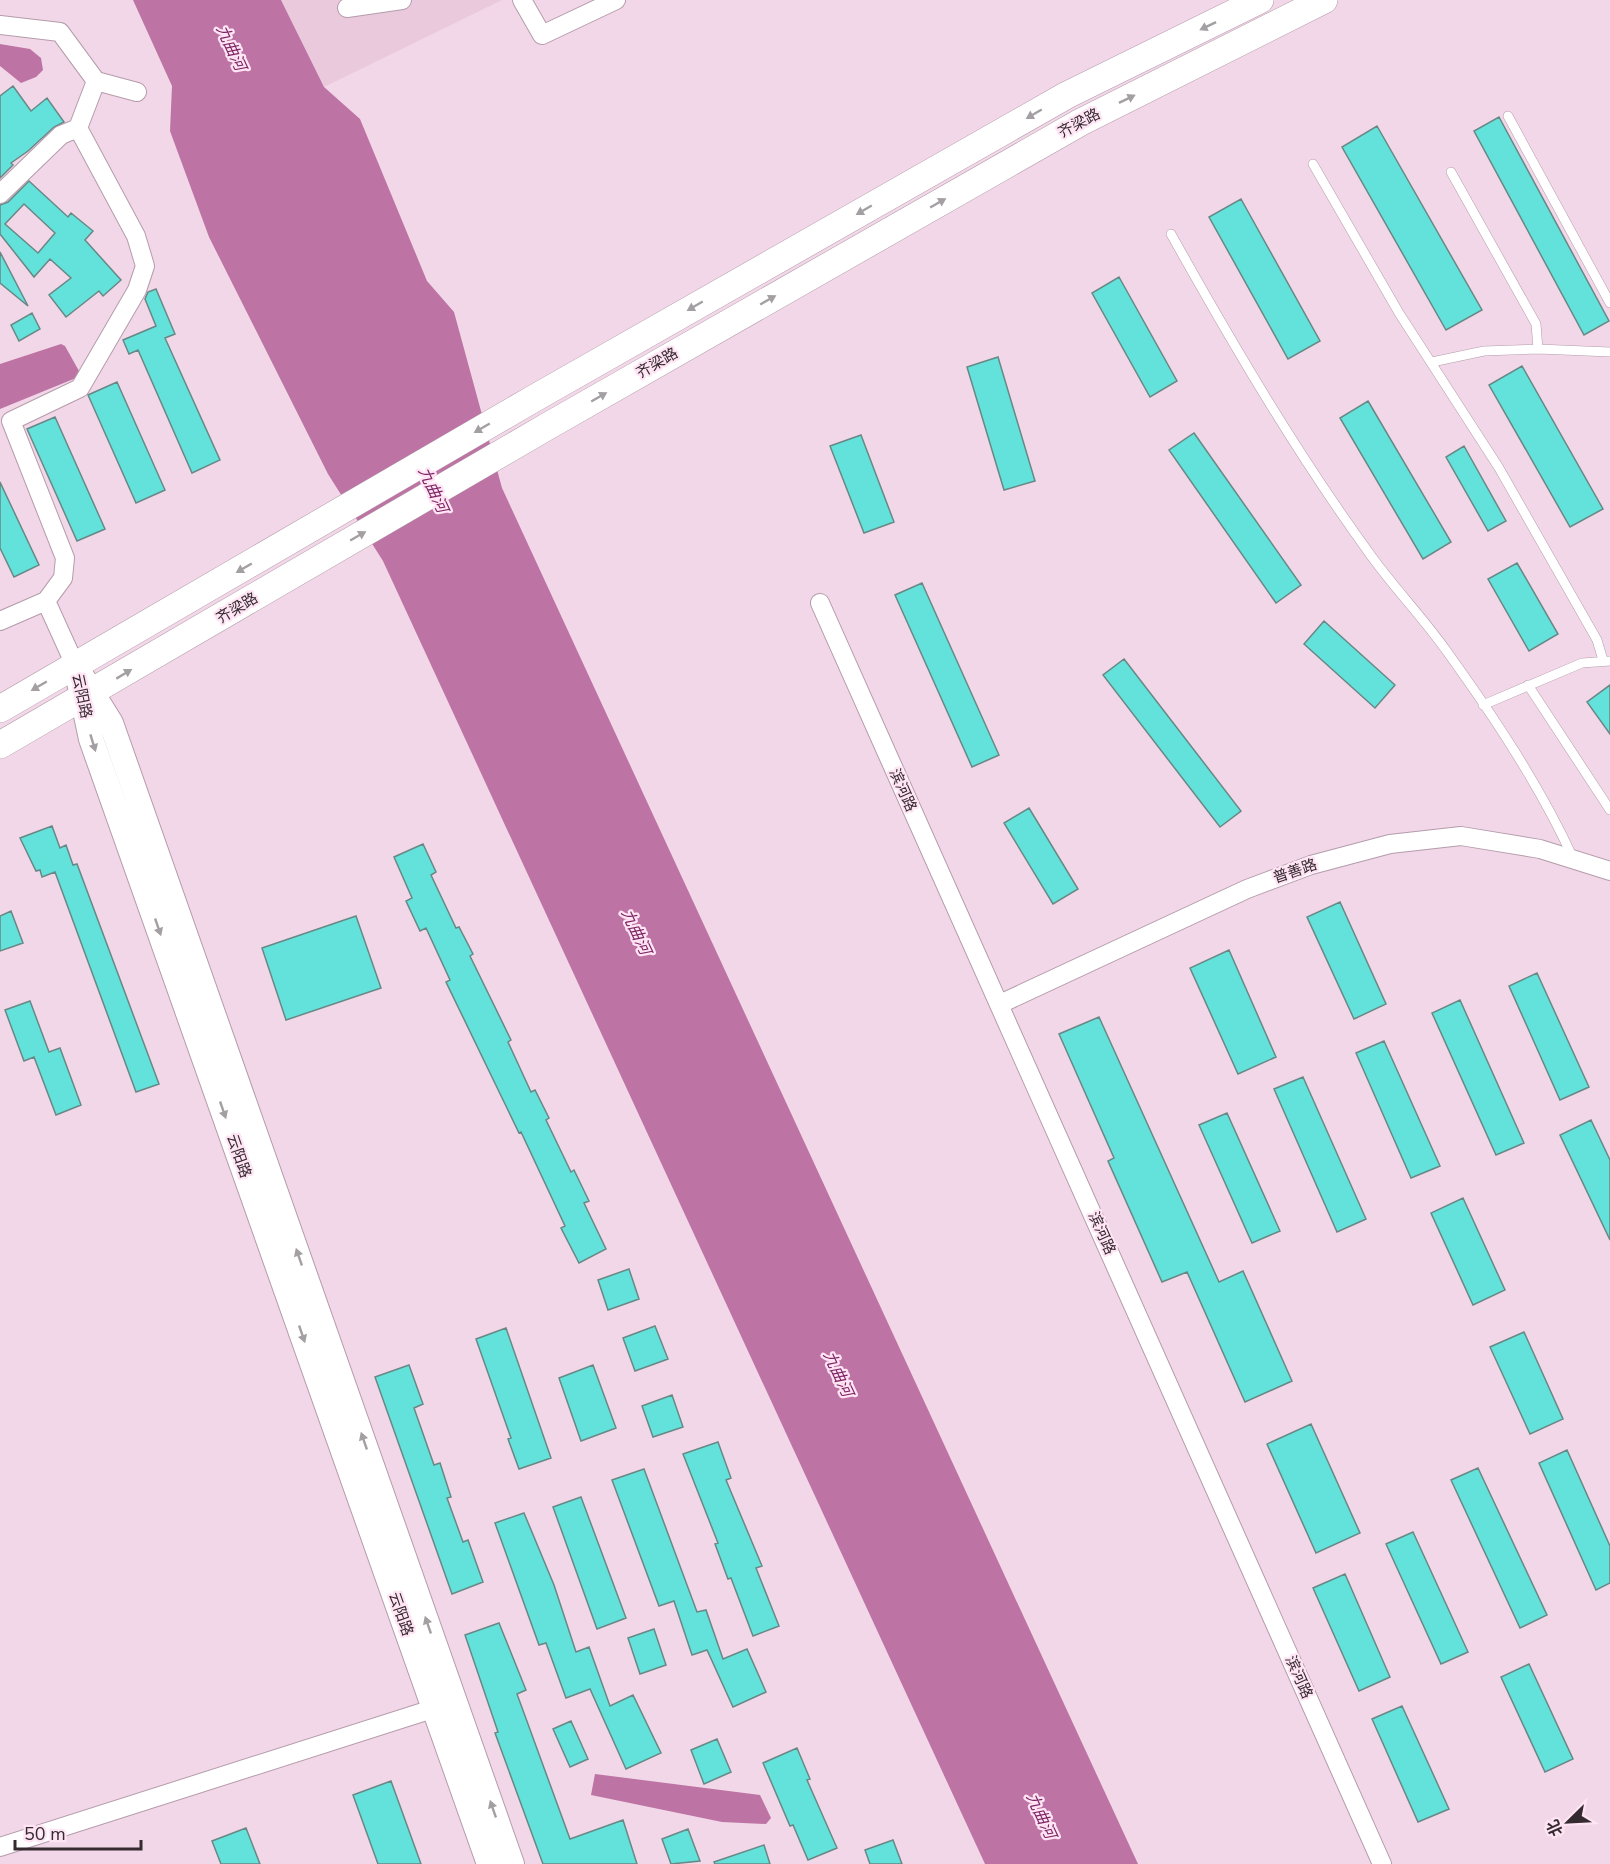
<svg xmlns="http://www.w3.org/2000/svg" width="1610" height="1864" font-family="'Nunito Sans','Noto Sans SC',sans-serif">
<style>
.built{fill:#eac9dd}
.water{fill:#bd73a3}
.building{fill:#63e1db;stroke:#688886;stroke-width:1.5;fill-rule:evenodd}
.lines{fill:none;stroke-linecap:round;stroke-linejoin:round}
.service-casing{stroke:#b59cab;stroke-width:10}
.minor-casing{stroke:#b59cab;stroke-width:20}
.tertiary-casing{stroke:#b59cab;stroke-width:26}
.secondary-casing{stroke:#b59cab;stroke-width:28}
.service{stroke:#fff;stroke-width:9}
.minor{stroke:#fff;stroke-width:18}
.tertiary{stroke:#fff;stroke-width:24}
.secondary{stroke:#fff;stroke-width:27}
.oneway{fill:#a49fa2}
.labels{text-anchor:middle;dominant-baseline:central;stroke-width:4.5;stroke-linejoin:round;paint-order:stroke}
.street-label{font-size:15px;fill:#342a30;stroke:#ffe4f4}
.water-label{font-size:16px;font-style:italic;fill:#7e2565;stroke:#ffe4f4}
</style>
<rect width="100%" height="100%" fill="#f1d7e7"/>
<path class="built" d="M281 0H502L324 87Z"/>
<path class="water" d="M133 0H281L324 87 360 119 427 281 454 312 502 488 1138 1864H985L383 561 328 474 209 237 170 131 172 86Z
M0 44 30 49 41 58 43 70 36 77 21 83 0 66Z
M61 344 65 346 79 371 76 378 0 409V364Z
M595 1774 760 1795 771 1818 766 1824 722 1822 591 1795Z"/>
<path class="building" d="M13 86 31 111 47 98 64 122 54 127 28 151 11 163 13 165 0 178V96Z
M1499 117 1609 321 1584 335 1474 131Z
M1377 126 1482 310 1446 330 1342 147Z
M29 181 68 217 71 213 93 231 85 240 121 280 103 296 99 291 66 317 49 295 71 278 50 259 34 277 0 234V205L8 202ZM24 204 55 233 38 253 5 224Z
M1241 199 1320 341 1288 359 1209 217Z
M0 252 28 306 0 283Z
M1119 277 1177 381 1150 397 1092 293Z
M156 289 175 334 165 338 220 460 192 473 138 350 129 354 123 340 156 326 145 299 148 292Z
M32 313 40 329 19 341 11 325Z
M998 357 1035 481 1004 490 967 367Z
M1522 366 1603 509 1570 527 1489 385Z
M117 382 165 490 136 503 88 395Z
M1368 401 1451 542 1423 559 1340 418Z
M55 417 105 529 77 541 27 429Z
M1194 433 1301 585 1276 603 1169 450Z
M861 435 894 522 864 533 830 446Z
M1464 446 1506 521 1488 531 1446 457Z
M0 482 39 565 14 577 0 548Z
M1517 563 1558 634 1529 651 1488 579Z
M922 583 999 755 972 767 895 595Z
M1324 621 1395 685 1375 708 1304 644Z
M1124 659 1241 811 1220 827 1103 675Z
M1610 685V734L1587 702Z
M1029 808 1078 889 1053 904 1004 823Z
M52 826 60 848 66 845 73 865 77 864 159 1084 136 1092 55 872 42 877 40 870 36 871 20 838Z
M423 844 436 872 431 875 456 928 459 927 473 954 470 956 511 1040 508 1042 531 1092 535 1090 549 1118 546 1120 571 1172 574 1170 589 1201 584 1203 606 1249 579 1263 561 1228 565 1226 521 1132 519 1133 446 982 450 980 426 928 420 931 406 901 412 898 394 857Z
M1340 902 1386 1004 1354 1019 1307 917Z
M11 911 23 943 0 951V916Z
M356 916 381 988 286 1020 262 948Z
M1229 950 1276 1057 1238 1074 1190 968Z
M1537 973 1589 1087 1560 1100 1509 986Z
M1460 1000 1524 1143 1496 1155 1432 1013Z
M30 1001 49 1052 60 1048 81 1105 56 1115 34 1057 24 1061 5 1010Z
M1099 1017 1219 1282 1243 1271 1292 1381 1245 1402 1187 1272 1162 1282 1108 1161 1114 1158 1059 1034Z
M1384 1041 1440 1166 1411 1178 1356 1053Z
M1303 1077 1366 1219 1337 1232 1274 1089Z
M1227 1113 1280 1231 1252 1243 1199 1125Z
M1591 1120 1610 1160V1240L1560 1135Z
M1463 1198 1505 1290 1473 1305 1431 1213Z
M629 1269 639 1299 608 1310 598 1280Z
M655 1326 668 1359 635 1371 623 1338Z
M506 1328 551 1458 519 1469 508 1439 511 1438 476 1339Z
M1524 1332 1563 1419 1530 1434 1490 1347Z
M409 1365 423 1404 414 1408 434 1465 440 1463 451 1497 447 1498 463 1542 468 1540 483 1582 452 1594 375 1377Z
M593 1365 616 1428 581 1441 559 1378Z
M672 1395 683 1427 653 1437 642 1406Z
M1311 1424 1360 1533 1316 1553 1267 1444Z
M718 1442 731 1478 726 1480 762 1566 756 1568 779 1626 753 1636 731 1578 728 1579 715 1544 718 1543 683 1454Z
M1567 1450 1610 1546V1583L1596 1590 1539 1463Z
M1478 1468 1547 1615 1520 1628 1451 1480Z
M644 1469 697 1612 706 1610 723 1659 747 1649 766 1692 733 1707 707 1650 692 1655 674 1601 659 1606 612 1480Z
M581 1497 626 1618 597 1629 553 1507Z
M524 1513 554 1585 576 1652 589 1647 610 1706 633 1695 661 1753 626 1769 590 1689 566 1698 546 1643 539 1645 495 1523Z
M1413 1532 1468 1652 1441 1664 1386 1544Z
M1345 1574 1390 1677 1359 1691 1313 1588Z
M499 1623 526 1690 517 1694 570 1839 623 1820 637 1864H543L495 1733 498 1732 465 1635Z
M654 1629 666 1665 640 1674 628 1638Z
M1529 1664 1573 1759 1545 1772 1501 1677Z
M1402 1706 1449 1809 1418 1822 1372 1719Z
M571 1721 588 1759 570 1767 553 1729Z
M717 1739 731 1772 704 1784 691 1750Z
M797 1748 810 1779 807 1780 837 1848 808 1860 793 1825 790 1826 763 1763Z
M391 1781 421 1864H378L353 1795Z
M246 1828 260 1864H221L212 1841Z
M688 1829 700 1861 671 1864 662 1839Z
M893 1840 902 1864H870L865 1850Z
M764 1845 770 1864H715L714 1862Z"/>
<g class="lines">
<g class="service-casing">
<path id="service" d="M1508 116 1610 303
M1313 164 1399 313 1499 468 1597 640 1603 660
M1451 172 1536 324 1538 349
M1171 234C1233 345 1297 454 1372 557 1396 590 1425 620 1448 653 1494 717 1540 786 1573 858
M1432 362 1484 351 1538 349 1610 352
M1528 685 1610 810
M1483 705 1582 663 1610 661"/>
</g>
<g class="minor-casing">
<path id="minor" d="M522 0 542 35 616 0
M347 8 402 0
M0 25 60 32 96 81 137 92
M78 128 96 81
M0 194 61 135 78 128 136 236 145 266 137 290 80 388 11 421 65 558 63 578 46 601
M820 603 1382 1864
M0 621 46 601 75 665
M1000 1004 1247 889 1311 865 1390 844 1461 836 1540 849 1610 871
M0 1847 445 1705"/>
</g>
<g class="tertiary-casing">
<path id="tertiary" d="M75 665 111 723 512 1864
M79 682 91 739 489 1864"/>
</g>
<g class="secondary-casing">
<path id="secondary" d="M0 709 533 399 1067 95 1260 0
M0 745 548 426 1081 122 1324 0"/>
</g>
<use href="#service" class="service"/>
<use href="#minor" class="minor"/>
<use href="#tertiary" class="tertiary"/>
<use href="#secondary" class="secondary"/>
</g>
<defs><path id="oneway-solid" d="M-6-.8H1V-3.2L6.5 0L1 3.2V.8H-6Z" transform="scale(1.5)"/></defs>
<g class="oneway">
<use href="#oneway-solid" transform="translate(1208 26) rotate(154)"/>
<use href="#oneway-solid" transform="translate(1127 99) rotate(-26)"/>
<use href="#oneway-solid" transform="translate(1034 114) rotate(150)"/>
<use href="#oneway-solid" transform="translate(938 203) rotate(-30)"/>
<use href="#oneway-solid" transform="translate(864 210) rotate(150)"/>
<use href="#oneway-solid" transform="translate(768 300) rotate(-30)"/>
<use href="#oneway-solid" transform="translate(695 306) rotate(150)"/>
<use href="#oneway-solid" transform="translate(599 397) rotate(-30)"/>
<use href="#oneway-solid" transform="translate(482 428) rotate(150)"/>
<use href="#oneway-solid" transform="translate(358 536) rotate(-30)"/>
<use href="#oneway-solid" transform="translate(244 568) rotate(150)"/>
<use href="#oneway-solid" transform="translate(124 674) rotate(-31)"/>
<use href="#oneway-solid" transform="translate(39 686) rotate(150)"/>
<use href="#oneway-solid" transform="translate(93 743) rotate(73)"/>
<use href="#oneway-solid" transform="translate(158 927) rotate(71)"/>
<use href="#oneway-solid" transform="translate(223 1110) rotate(71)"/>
<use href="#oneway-solid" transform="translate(299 1257) rotate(-109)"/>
<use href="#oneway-solid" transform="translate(302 1334) rotate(71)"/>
<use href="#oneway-solid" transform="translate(364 1441) rotate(-109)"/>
<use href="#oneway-solid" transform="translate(428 1625) rotate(-109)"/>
<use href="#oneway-solid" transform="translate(493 1809) rotate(-109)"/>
</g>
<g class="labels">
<g class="street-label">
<text transform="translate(1079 123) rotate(-28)">齐梁路</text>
<text transform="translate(657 363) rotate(-30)">齐梁路</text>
<text transform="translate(237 608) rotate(-31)">齐梁路</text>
<text transform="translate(82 696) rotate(78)">云阳路</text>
<text transform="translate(903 790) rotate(66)">滨河路</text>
<text transform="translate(1295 871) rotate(-19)">普善路</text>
<text transform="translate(239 1156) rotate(71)">云阳路</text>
<text transform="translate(1102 1233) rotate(66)">滨河路</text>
<text transform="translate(401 1614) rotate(71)">云阳路</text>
<text transform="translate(1299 1677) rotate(66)">滨河路</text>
</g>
<g class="water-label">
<text transform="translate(231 48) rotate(65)">九曲河</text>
<text transform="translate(433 490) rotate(65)">九曲河</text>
<text transform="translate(636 932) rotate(65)">九曲河</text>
<text transform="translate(838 1374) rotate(65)">九曲河</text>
<text transform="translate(1041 1816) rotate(65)">九曲河</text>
</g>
</g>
<g transform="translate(1568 1822) rotate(246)" stroke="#ffe4f4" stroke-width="4.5" paint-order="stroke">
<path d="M0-4.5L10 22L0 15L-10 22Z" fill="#342a30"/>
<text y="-9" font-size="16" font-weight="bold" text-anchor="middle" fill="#342a30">北</text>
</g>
<path d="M15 1840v9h126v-9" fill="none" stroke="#342a30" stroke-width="3"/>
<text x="24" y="1840" font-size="18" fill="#342a30" stroke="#ffe4f4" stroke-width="4.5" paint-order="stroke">50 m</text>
</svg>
